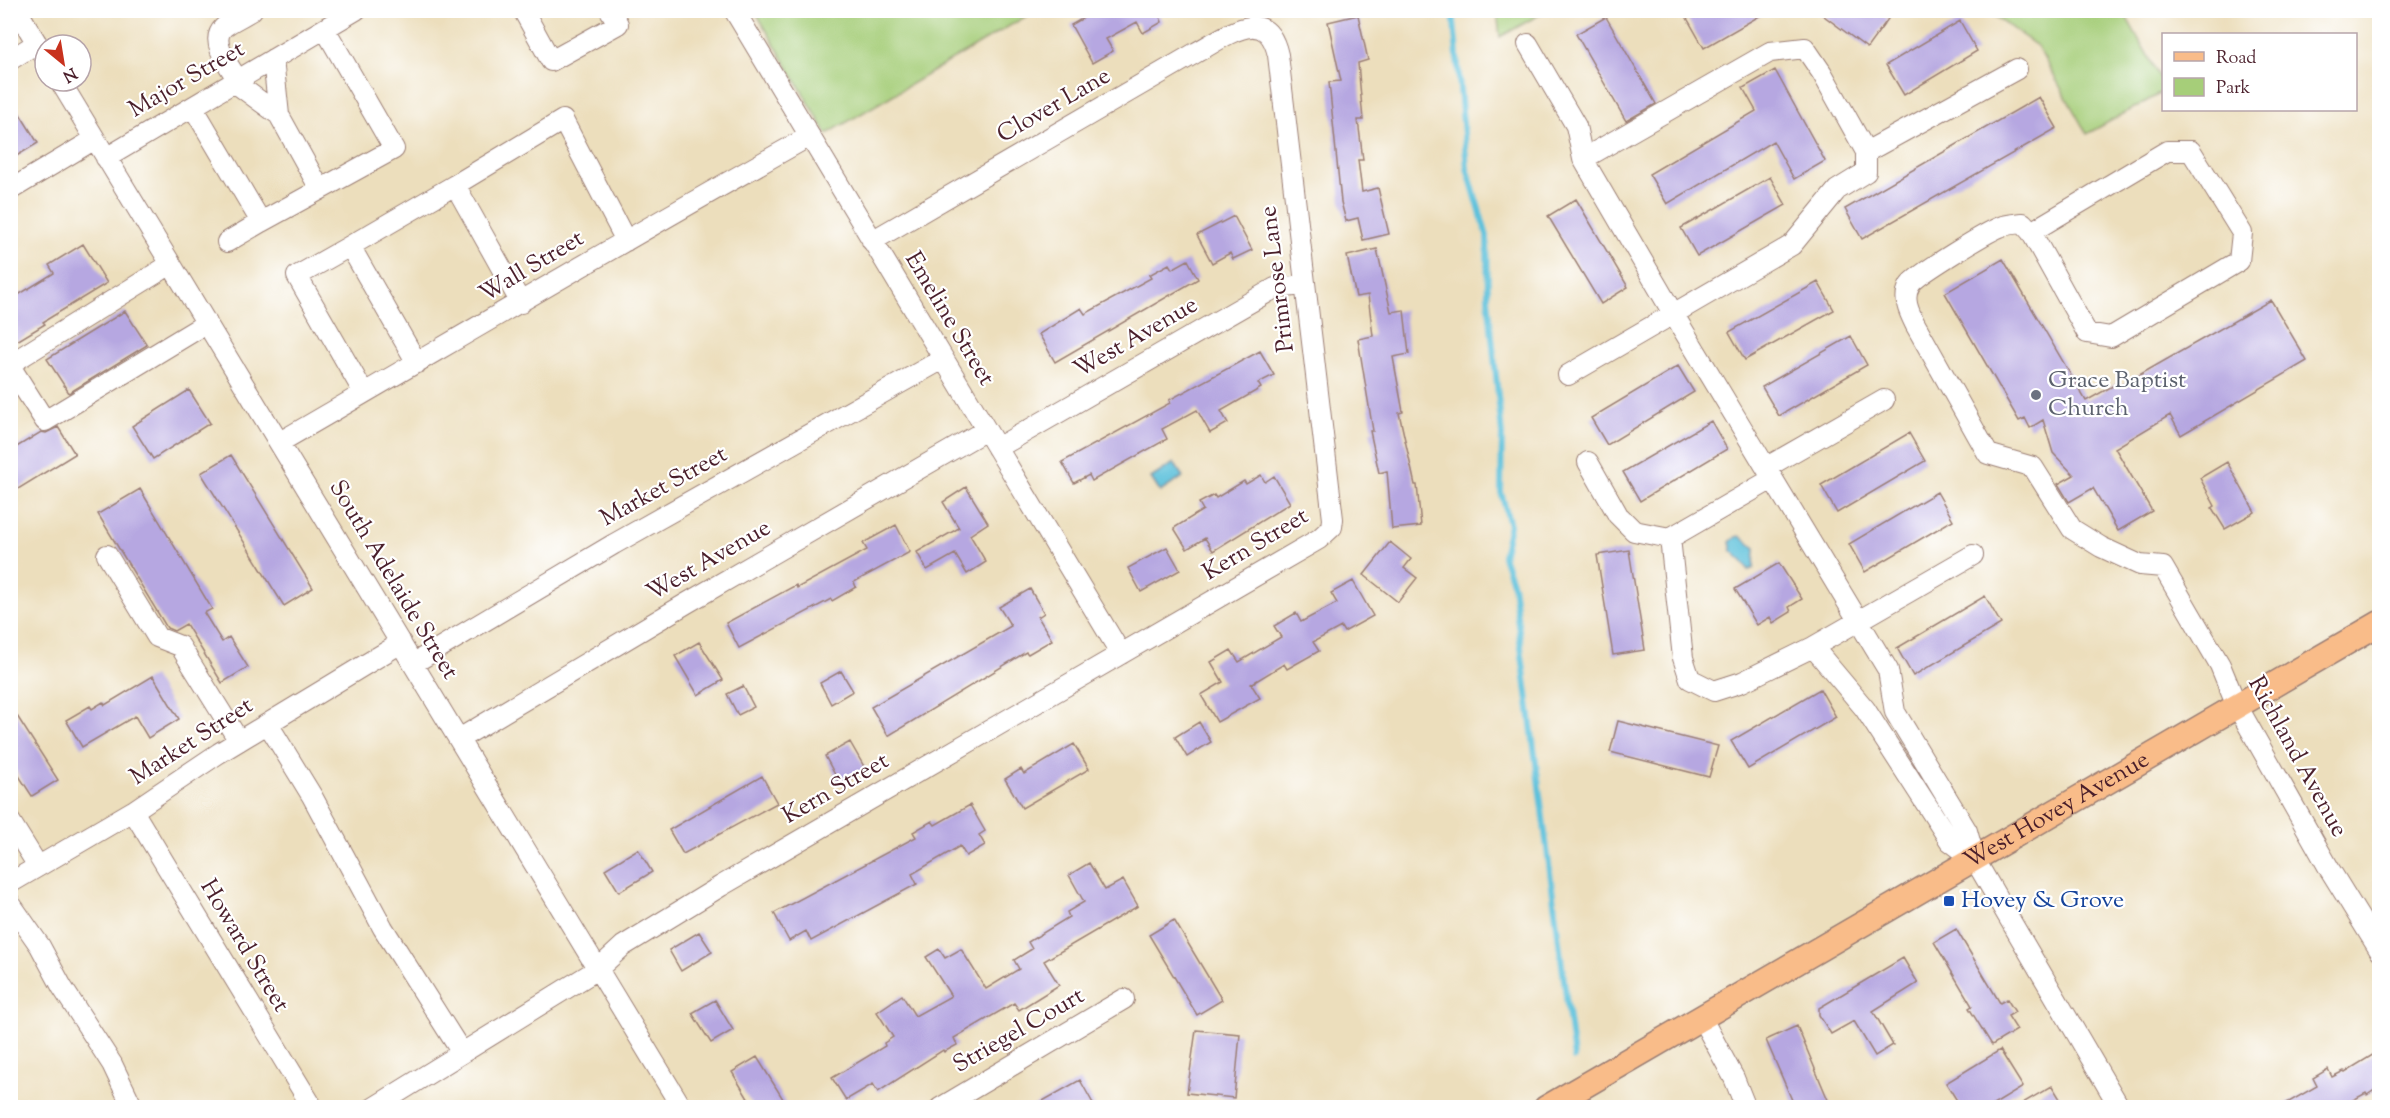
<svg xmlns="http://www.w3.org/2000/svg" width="2390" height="1118" font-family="'Sorts Mill Goudy',serif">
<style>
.green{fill:#a6ce79;stroke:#787652;stroke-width:1.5}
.water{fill:#5dc1db;stroke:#547083;stroke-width:1.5}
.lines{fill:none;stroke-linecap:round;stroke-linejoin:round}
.stream{stroke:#5dc1db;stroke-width:6}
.building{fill:#b6a7e1}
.minor-casing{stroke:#9b7e74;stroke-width:22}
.major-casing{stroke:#9b7e74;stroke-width:27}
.minor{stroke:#fff;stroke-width:20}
.major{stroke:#f9bc89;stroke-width:24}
.worship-dot{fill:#6b7280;stroke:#fff;stroke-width:2}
.transit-dot{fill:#1a4fb4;stroke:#fff;stroke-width:2}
.labels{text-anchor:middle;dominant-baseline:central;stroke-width:4.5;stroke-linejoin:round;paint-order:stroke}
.street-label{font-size:24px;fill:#4a1f2b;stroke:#fff}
.worship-label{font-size:24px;fill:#5b616d;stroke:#fff;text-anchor:start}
.transit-label{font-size:24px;fill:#164399;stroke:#fff;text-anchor:start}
</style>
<rect width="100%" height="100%" fill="#fff"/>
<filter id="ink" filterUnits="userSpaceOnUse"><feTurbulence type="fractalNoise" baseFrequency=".0167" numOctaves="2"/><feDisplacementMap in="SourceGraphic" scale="12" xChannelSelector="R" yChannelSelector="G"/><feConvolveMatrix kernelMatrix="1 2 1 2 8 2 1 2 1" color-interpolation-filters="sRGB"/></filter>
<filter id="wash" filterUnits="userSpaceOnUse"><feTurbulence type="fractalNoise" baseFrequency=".008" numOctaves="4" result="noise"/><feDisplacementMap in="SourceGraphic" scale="24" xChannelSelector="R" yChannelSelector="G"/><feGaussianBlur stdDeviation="1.35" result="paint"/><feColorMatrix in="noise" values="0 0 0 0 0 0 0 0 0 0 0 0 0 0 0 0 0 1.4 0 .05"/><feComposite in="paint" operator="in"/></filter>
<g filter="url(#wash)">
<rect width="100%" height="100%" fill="#ecdebc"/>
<path class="green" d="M755 11H1035L827 134Z
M1497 11V10L1546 11 1500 37Z
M1987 11H2123L2163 83V92L2087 134 2037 46Z"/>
<path class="water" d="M1174 463 1183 477 1160 492 1151 478Z
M1740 536 1755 548 1754 568 1749 570C1743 563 1739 556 1732 551L1730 542 1736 537Z"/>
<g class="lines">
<path class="stream" d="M1453 10 1467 168 1487 236 1488 298 1502 434 1501 492 1510 525 1503 556 1513 585 1574 1058"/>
</g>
<g id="blocks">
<path class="building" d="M1084 10H1157L1162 22 1143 33 1137 22 1106 39 1113 51 1092 63 1071 25 1087 16Z
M1700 10H1770L1704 48 1687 18Z
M1816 10H1876L1888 19 1867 48Z
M1358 15 1368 60 1358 63 1363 120H1358L1363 160H1358L1362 192 1378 188 1389 234 1363 240 1358 218 1346 221 1341 202 1329 82 1341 81 1328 22Z
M1606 17 1656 104 1626 121 1576 34Z
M1960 21 1977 51 1904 95 1886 65Z
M1775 70 1825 161 1794 179 1773 141 1667 204 1649 174 1756 111 1743 88Z
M2039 97 2057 128 1862 239 1845 209Z
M10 98 38 143 10 160Z
M1770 177 1786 205 1697 256 1681 228Z
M1576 199 1628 287 1601 304 1548 216Z
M1234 216 1252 250 1233 259 1230 253 1212 263 1197 235Z
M83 244 107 283 43 322 45 324 17 341 10 331V300L54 273 49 265Z
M1377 249 1391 312 1404 310 1409 354 1393 357 1403 412 1399 413 1415 485H1417L1421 526 1392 529 1387 471 1379 473 1370 431H1373L1358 339 1373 336 1368 295 1356 297 1347 256Z
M2003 259 2086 401 2118 383 2120 386 2271 300 2307 361 2181 435 2170 415 2115 448 2152 511 2118 531 2093 488 2069 502 2058 484 2074 475 2053 453 2043 420 2030 428 2025 418 2019 421 1945 293Z
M1188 260 1198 279 1055 362 1039 334 1081 308 1085 314 1151 278 1149 275 1169 264 1172 269Z
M1818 282 1834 310 1745 360 1729 332Z
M125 311 147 345 69 393 47 359Z
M1851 336 1867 365 1779 416 1762 387Z
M1260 351 1274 375 1258 383 1261 388 1221 411 1228 423 1210 433 1197 410 1162 429 1167 439 1092 481 1089 475 1074 483 1062 462 1170 403 1169 400Z
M1678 366 1694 392 1607 445 1591 418Z
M189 390 210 423 153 459 132 426Z
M1711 421 1727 449 1640 501 1623 472Z
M58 427 75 454 10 494V451L41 432 46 433Z
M1909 433 1925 461 1837 513 1821 485Z
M231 455 313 588 284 606 201 473Z
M2227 462 2255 512 2225 529 2212 508 2215 506 2200 478Z
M1261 475 1265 482 1274 476 1290 503 1213 551 1205 538 1187 549 1174 528 1203 510 1199 503 1214 495 1216 498 1244 481 1246 484Z
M966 487 988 523 970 535 986 562 967 574 955 554 927 570 917 552 959 528 943 502Z
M140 489 212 609 204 613 222 642 229 637 248 667 222 683 186 624 174 631 167 628 98 514Z
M1937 492 1953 520 1865 572 1849 544Z
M896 525 910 552 854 582 856 587 832 601 831 599 739 648 726 623 796 585 797 588 867 550 863 543Z
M1390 542 1411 559 1404 568 1417 578 1398 602 1364 575Z
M1167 547 1180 570 1141 592 1128 568Z
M1629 550 1645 650 1613 655 1597 555Z
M1779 563 1802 599 1789 607 1791 612 1773 623 1770 617 1757 625 1735 589Z
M1353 581 1373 616 1344 632 1341 627 1313 642 1319 651 1287 669 1284 664 1251 684 1260 698 1217 722 1201 695 1223 682 1211 662 1231 650 1239 662 1281 637 1274 626 1296 613 1301 622 1337 603 1331 593Z
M1030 589 1044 613 1038 617 1052 640 1028 654 1026 652 888 736 871 707 1011 626 999 607Z
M1985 596 2001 624 1913 676 1897 648Z
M699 642 723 680 698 695 675 656Z
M841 671 853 691 831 704 820 683Z
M153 676 179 719 148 738 135 716 82 747 66 720 90 706 92 709 103 702 105 705Z
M743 686 754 707 738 715 727 694Z
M1820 689 1836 717 1748 769 1731 741Z
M10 705 58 780 32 796 10 762Z
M1618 721 1718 746 1709 777 1610 752Z
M1199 722 1211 742 1187 757 1175 737Z
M850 742 866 770 840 784 825 756Z
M1074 744 1089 769 1022 808 1005 779 1021 769 1024 774Z
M762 776 777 803 683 854 669 830Z
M970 805 985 831 979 835 985 845 966 856 960 846 912 874 917 884 811 941 806 931 789 941 774 913 916 837 913 832 932 821 935 825Z
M638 849 652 872 619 892 605 869Z
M1089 863 1105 890 1123 880 1138 906 1044 961 1059 985 1019 1010 1014 1003 954 1038 957 1045 944 1052 943 1050 878 1092 873 1084 846 1100 832 1078 885 1046 884 1043 893 1037 877 1012 902 995 915 1016 951 996 926 957 939 949 945 958 961 949 986 989 1019 969 1014 960 1032 949 1028 942 1069 917 1067 912 1084 902 1069 875Z
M1174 920 1222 1000 1197 1015 1149 935Z
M1956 929 2000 1003 2007 999 2015 1012 2008 1016 2017 1030 1992 1045 1969 1008 1972 1006 1934 942Z
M699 932 712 952 681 971 669 950Z
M1903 958 1918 983 1873 1011 1893 1045 1875 1056 1854 1021 1831 1034 1819 1015V1008Z
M715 1000 733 1030 711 1043 692 1013Z
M1797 1026 1831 1107H1795L1766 1040Z
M1196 1030 1240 1034 1234 1098 1187 1093Z
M2000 1050 2023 1087 1990 1107H1961L1946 1083Z
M2379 1051V1087L2367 1095 2366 1093 2340 1107H2280L2317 1086 2313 1078 2328 1069 2332 1077 2344 1071 2345 1072Z
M757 1057 788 1107H753L732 1072Z
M1080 1080 1095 1107H1032Z
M2052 1086 2065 1107H2016Z"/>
</g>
</g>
<g filter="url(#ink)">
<use href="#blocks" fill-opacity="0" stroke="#9b7e74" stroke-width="1.5"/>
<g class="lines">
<g class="minor-casing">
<path id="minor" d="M17 10 45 57
M523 10 551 61 618 24 610 10
M734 10 1121 654
M1528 44 1576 126 1583 159 1770 52 1805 48 1822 73 1866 152V172L1837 190 1792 245 1568 375
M273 59 279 115 320 189
M10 60 37 43
M238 80C230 67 209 42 223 28 230 21 244 16 252 10
M60 81 682 1108
M234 82 279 115
M193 107 261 222 394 149 325 29
M1866 152 2017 69
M106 158 356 10
M1583 159 1674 315 1888 670 1895 712 1967 831 1975 860 2120 1108
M455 185 563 120 626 241
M10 190 95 139
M2031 232 2087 333 2111 337 2239 261 2242 233 2191 151H2167L2031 232 2023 223C2016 224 2007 224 2000 227 1987 232 1916 275 1910 285 1902 298 1909 312 1915 324L1988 454 2033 467 2072 529 2101 547 2140 565 2163 567 2220 665 2236 704 2330 870 2380 951
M227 242 261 222
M350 246 297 276 364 393
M417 363 350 246 455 185 521 303
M10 364 171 264
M10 366 45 421 207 323
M280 442C456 340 632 235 810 136
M997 448 1275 288 1304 285
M1588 462 1618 515 1634 531 1670 538 1683 658 1690 679 1714 691 1742 682 1813 647 1973 555
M1767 467 1884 400
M1670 538 1772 479
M107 555 157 637 180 646 239 741
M1813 647 1865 709 1950 841 1975 860
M414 663 614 544 943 359
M268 724 312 796 383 928 462 1053
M459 739 687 603 986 430
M133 811 313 1108
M10 821 38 866
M10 883 133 811 219 753 401 643
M10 903 40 946 62 987 112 1064 133 1108
M1701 1017 1734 1078 1746 1108
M373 1108 598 969 623 946 721 886 1319 539 1332 527 1333 519 1278 55C1266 3 1227 36 1197 52L872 241
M940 1108 1124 999"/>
</g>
<g class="major-casing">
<g id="major">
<path id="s1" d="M1546 1108 2380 623"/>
</g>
</g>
<use href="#minor" class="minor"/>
<use href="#major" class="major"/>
</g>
</g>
<circle class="worship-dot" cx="2036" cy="395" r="6"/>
<rect class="transit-dot" x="1943" y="895" width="12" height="12" rx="3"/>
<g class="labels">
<g class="street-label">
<text transform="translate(187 80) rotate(-30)">Major Street</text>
<text transform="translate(1054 106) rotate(-30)">Clover Lane</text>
<text transform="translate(532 267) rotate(-31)">Wall Street</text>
<text transform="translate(1278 279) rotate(-97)">Primrose Lane</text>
<text transform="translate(949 319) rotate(59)">Emeline Street</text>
<text transform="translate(1136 338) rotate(-30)">West Avenue</text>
<text transform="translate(664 487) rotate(-29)">Market Street</text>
<text transform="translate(1256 545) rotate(-31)">Kern Street</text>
<text transform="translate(709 561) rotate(-30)">West Avenue</text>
<text transform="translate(393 580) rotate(59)">South Adelaide Street</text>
<text transform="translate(192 742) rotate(-33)">Market Street</text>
<text transform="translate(2297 757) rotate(61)">Richland Avenue</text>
<text transform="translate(836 789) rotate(-30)">Kern Street</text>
<text stroke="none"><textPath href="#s1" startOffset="591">West Hovey Avenue</textPath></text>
<text transform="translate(244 946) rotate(59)">Howard Street</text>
<text transform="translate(1019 1031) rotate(-30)">Striegel Court</text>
</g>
<g class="worship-label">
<text x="2048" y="381">Grace Baptist<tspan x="2048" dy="28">Church</tspan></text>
</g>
<g class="transit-label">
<text x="1961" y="901">Hovey &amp; Grove</text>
</g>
</g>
<rect width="2390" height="1118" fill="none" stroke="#fff" stroke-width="36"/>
<rect x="2162" y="33" width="195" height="78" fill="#ffffff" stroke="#b7a5aa" stroke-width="1.5"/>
<rect x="2174" y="52" width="30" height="9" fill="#f9bc89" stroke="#b7a5aa" stroke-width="1.5"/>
<text x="2216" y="63" font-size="18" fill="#4a1f2b">Road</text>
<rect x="2174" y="78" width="30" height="18" fill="#a6ce79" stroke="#b7a5aa" stroke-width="1.5"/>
<text x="2216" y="93" font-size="18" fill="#4a1f2b">Park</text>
<g transform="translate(63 63) rotate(150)"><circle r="28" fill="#ffffff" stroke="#b7a5aa" stroke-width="1.5"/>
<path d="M0-4.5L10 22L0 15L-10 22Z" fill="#c8321e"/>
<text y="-9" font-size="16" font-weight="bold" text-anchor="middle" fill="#4a1f2b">N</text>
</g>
</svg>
